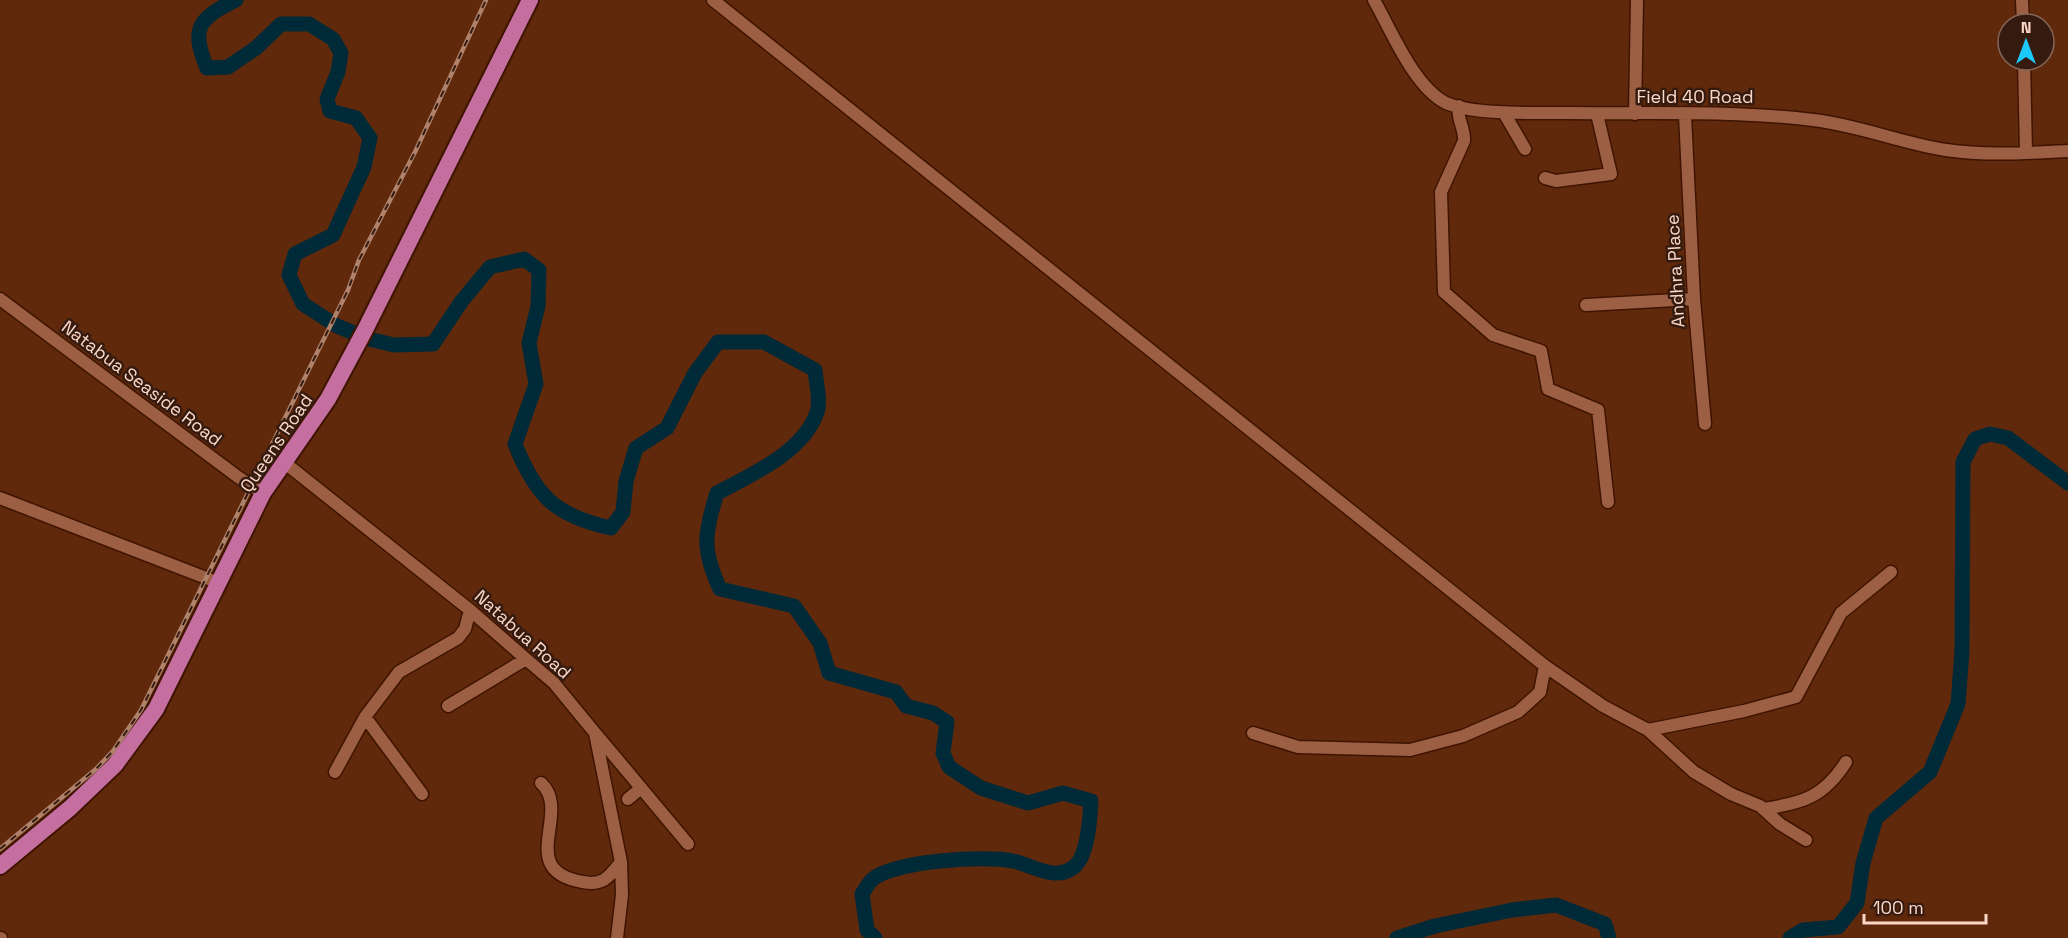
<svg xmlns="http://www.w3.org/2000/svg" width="2068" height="938" font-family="'Space Grotesk',sans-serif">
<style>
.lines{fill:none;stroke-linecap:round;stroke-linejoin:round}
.river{stroke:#002a38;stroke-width:15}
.minor-casing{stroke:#3e1400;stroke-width:15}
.highway-casing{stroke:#3e1400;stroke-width:20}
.minor{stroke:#9d5f43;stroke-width:12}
.highway{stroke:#c46fa0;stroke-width:16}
.rail-casing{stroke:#af826b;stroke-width:4.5}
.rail{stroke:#351b0f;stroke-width:2;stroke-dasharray:7;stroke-linecap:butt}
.labels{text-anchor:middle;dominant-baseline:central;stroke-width:5;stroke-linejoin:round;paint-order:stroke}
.street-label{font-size:18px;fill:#fad7c7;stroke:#351b0f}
</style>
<rect width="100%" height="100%" fill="#61290b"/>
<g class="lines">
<path class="river" d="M236 0C199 18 190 28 207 68L228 67 256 48 281 24H309L333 39 341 53 338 72 327 99 330 111 356 118 370 138 364 167 333 235 295 254 289 275 303 304 337 326 369 339 394 345 433 344 461 302 490 267 524 259 539 270 538 306 529 343 536 384 515 444C536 497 556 516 611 528L623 512 626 481 636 448 667 428 695 373 718 342H764L815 370C816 382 821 402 817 412 804 452 751 475 717 493 704 534 702 550 720 589L794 606 820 643 829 673 896 692 906 706 933 713 947 722 943 753 949 767 981 788 1028 803 1063 793 1091 801C1090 818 1088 856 1074 867 1055 882 1032 865 1013 861 984 855 895 861 873 879 868 883 865 890 862 894L867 930 875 938
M1397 938 1435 926 1512 910 1556 905 1605 924 1609 938
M1790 938 1803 930 1838 927 1857 903 1863 863 1876 818 1930 772 1958 704 1962 651 1963 462 1975 439 1990 434 2008 438 2068 483"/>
<g class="minor-casing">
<path id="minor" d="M713 0 1545 666 1603 706 1648 730 1694 772 1731 794 1760 806 1780 824 1806 840
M1374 0C1391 30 1414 87 1446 103 1473 115 1537 113 1568 113 1649 114 1732 110 1813 120 1858 125 1901 143 1946 150 1986 156 2028 153 2068 151
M2022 0 2023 24
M2024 60 2026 153
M1459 106C1456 118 1465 128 1464 141L1441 192 1444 292 1493 335 1541 351 1548 389 1598 410 1608 502
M1504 113 1525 149
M1635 114 1637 0
M1685 115 1694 299 1705 424
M1545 178 1556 181 1611 174 1597 114
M0 299 238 477 263 493
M1586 305 1694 299
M285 463 470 610 526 659 554 683 595 733 621 862 622 895 617 938
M0 498 219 583
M448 706 526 659
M365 717 422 794
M1648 730 1744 711 1796 697 1841 613 1891 572
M1253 733 1298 747 1410 750 1463 736 1518 712 1540 692 1545 666
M596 734 688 844
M335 772 365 717 399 672 458 638 465 629 470 610
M541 783C573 812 514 871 583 882 603 886 609 877 621 862
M628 799 641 788
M1763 809C1803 803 1824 797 1846 762
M0 938H1"/>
</g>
<g class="highway-casing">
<path id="highway" d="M0 866 70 808 115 765 156 709 263 493 328 399 365 330 530 0"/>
</g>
<use href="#minor" class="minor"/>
<use href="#highway" class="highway"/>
<g class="rail-casing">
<path id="rail" d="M0 849 96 769 113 751 141 710 348 290 359 260 415 152 486 0"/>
</g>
<use href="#rail" class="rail"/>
</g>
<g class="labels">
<g class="street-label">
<text x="1695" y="96">Field 40 Road</text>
<text transform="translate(1675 271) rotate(-93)">Andhra Place</text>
<text transform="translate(142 383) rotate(37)">Natabua Seaside Road</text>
<text transform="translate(276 443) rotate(-56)">Queens Road</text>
<text transform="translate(523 634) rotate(42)">Natabua Road</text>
</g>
</g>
<g transform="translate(2026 42)"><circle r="28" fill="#351b0f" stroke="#846659" stroke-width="1.5"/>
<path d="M0-4.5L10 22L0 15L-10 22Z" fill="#1cc9fc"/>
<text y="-9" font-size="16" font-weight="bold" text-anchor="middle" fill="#fad7c7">N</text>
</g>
<path d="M1864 914v9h122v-9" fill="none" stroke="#fad7c7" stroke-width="3"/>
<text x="1873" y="914" font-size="18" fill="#fad7c7" stroke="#351b0f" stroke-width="4.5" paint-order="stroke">100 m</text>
</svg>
